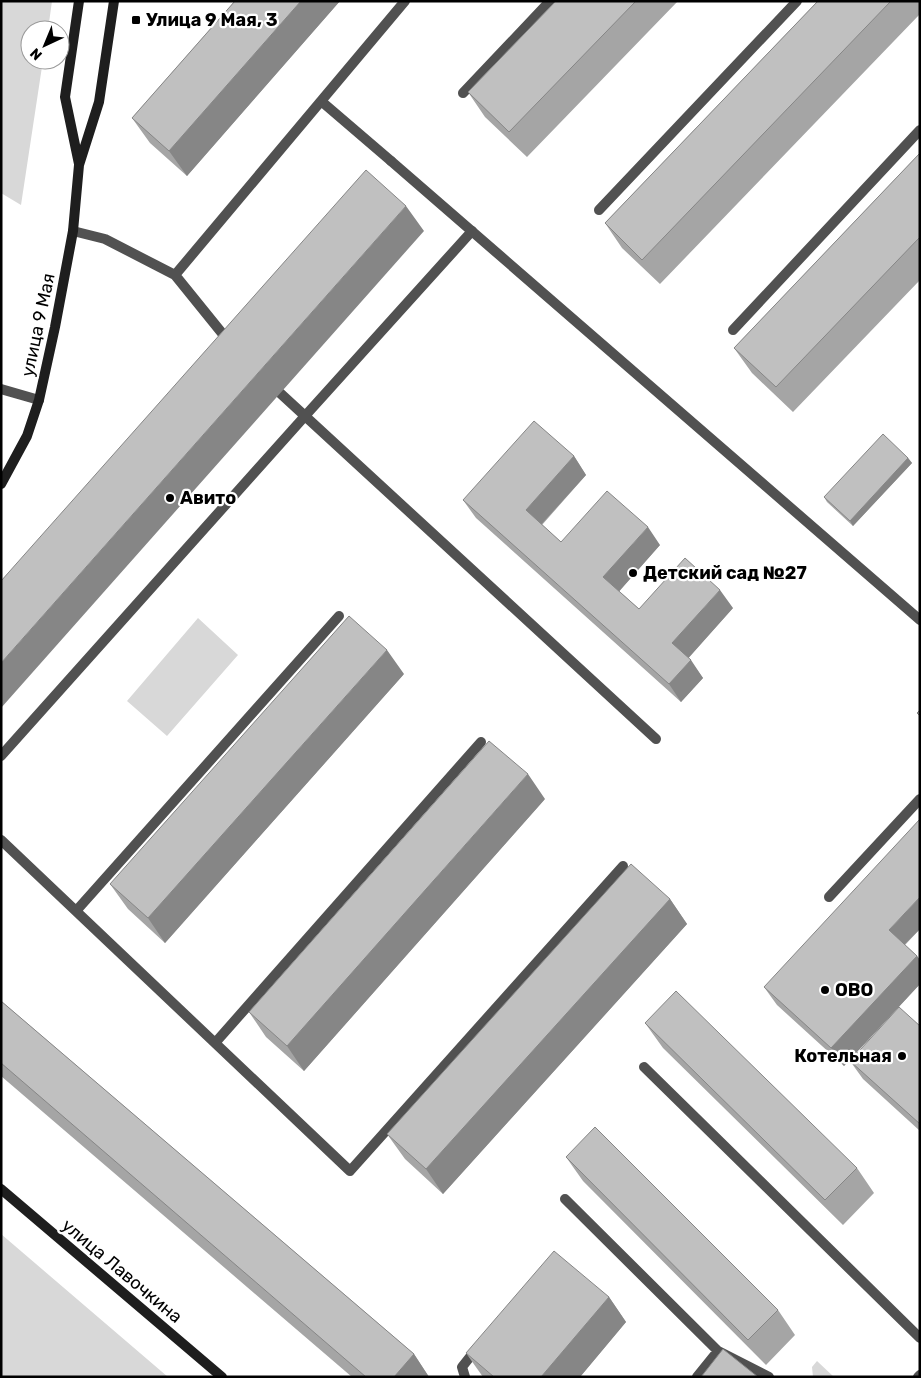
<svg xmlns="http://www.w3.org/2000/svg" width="921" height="1378" font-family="Rubik,sans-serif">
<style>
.green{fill:#d8d8d8}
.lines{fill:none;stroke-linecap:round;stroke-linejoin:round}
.lane{stroke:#515151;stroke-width:10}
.street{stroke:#515151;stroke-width:10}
.secondary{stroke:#1e1e1e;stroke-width:10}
.wall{fill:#a5a5a5}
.shaded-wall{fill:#868686}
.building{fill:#c0c0c0;stroke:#868686}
.poi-dot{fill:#000;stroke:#fff;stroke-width:2}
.labels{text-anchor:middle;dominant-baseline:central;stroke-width:4.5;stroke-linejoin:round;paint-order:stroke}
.poi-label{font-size:18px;font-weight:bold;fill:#000;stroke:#fff;text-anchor:start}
.street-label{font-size:18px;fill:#000;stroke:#fff}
</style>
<rect width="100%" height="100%" fill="#fff"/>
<path class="green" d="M1 1H52L48 30H30V60H43L21 205 1 193Z
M198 618 238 655 167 736 127 701Z
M1 1234 168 1377H1Z
M817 1361 834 1377H813L812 1367Z"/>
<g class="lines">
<path class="lane" d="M463 93 550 1
M321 101 391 161
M599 210 797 1
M73 231 105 239 175 275 230 343
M175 275 405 1
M733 330 920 130
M1 389 39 400
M280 393 305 416 472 231
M1 756 305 416 656 739
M1 840 350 1171 623 866
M829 897 920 799
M76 911 339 616
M215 1043 481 742
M644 1067 920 1338
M565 1199 718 1351 769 1377
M465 1377 462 1367 477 1348
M697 1377 718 1351"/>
<path class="street" d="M391 161 920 620
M918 1377 920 1375"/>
<path class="secondary" d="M79 164 65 97 79 1
M1 484 27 436 39 400 55 327 73 231 79 165 99 102 114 1
M1 1189 222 1377"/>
</g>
<path class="wall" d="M235 1H340L187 176 150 143 132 118Z
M556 1H678L527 157 485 117 468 92Z
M818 1H920V14L660 284 622 248 605 223Z
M920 153V280L793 412 752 373 734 348Z
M574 456 586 475 542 525 561 542 660 545 619 591 639 609 733 608 688 658 703 678 681 702 476 518 463 500Z
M908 458 912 463 853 526 827 502 824 497Z
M404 674 165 943 128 909 110 884Z
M545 799 304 1071 266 1037 249 1012Z
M670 899 687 924 443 1194 405 1159 387 1134Z
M920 929 905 945 917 956 920 960V984L844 1066 777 1005 764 987Z
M1 1001 414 1354 429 1377H352L1 1076Z
M645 1023 857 1168 874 1193 843 1225 663 1048Z
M920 1026V1131L863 1079 850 1061Z
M566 1157 778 1310 795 1335 766 1365 583 1181Z
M609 1297 626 1322 580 1377H483L466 1353Z"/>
<path class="shaded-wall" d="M301 1H340L187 176 169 151Z
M406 206 424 231 1 708V663Z
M574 456 586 475 538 528 526 510Z
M908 458 912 463 853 526 850 521Z
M648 527 660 545 616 595 603 577Z
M720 590 733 608 685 662 672 643Z
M387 650 404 674 165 943 148 918Z
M691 660 703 678 681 702 669 684Z
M528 774 545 799 304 1071 287 1046Z
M920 897V929L901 948 889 930Z
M670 899 687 924 443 1194 426 1169Z
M917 956 920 960V984L844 1066 831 1048Z
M609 1297 626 1322 580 1377H541Z
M414 1354 429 1377H394Z"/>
<path class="building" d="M235 1H301L169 151 132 118Z
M556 1H636L509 132 468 92Z
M818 1H891L642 260 605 223Z
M920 153V237L776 387 734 348Z
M366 170 406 206 1 663V581Z
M534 421 574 456 526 510 561 542 607 491 648 527 603 577 639 609 685 558 720 590 672 643 691 660 669 684 463 500Z
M883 434 908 458 850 521 824 497Z
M349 616 387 650 148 918 110 884Z
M920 710V716L917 713Z
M489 741 528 774 287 1046 249 1012Z
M920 819V897L889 930 917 956 831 1048 764 987Z
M631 864 670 899 426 1169 387 1134Z
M676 991 857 1168 825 1200 645 1023Z
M1 1001 414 1354 394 1377H366L1 1063Z
M899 1007 920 1026V1124L850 1061Z
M595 1127 778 1310 748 1340 566 1157Z
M554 1251 609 1297 541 1377H494L466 1353Z
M723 1349 758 1377H701Z"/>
<g class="poi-dot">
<rect x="131" y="15" width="10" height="10" rx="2.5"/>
<circle cx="170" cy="498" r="5"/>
<circle cx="633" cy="573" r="5"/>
<circle cx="825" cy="990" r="5"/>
<circle cx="902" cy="1056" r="5"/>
</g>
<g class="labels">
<g class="poi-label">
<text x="146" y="20">Улица 9 Мая, 3</text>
<text x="180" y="498">Авито</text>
<text x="643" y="573">Детский сад №27</text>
<text x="835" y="990">ОВО</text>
<text x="892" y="1056" text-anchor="end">Котельная</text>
</g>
<g class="street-label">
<text transform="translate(38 325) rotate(-78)">улица 9 Мая</text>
<text transform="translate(122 1271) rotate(40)">улица Лавочкина</text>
</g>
</g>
<rect width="921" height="1378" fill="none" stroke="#000000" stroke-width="5"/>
<g transform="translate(45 45) rotate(224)"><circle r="24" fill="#ffffff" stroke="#999999"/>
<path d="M0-4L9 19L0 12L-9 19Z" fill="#000000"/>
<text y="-8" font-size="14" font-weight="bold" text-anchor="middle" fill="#000000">N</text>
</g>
</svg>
